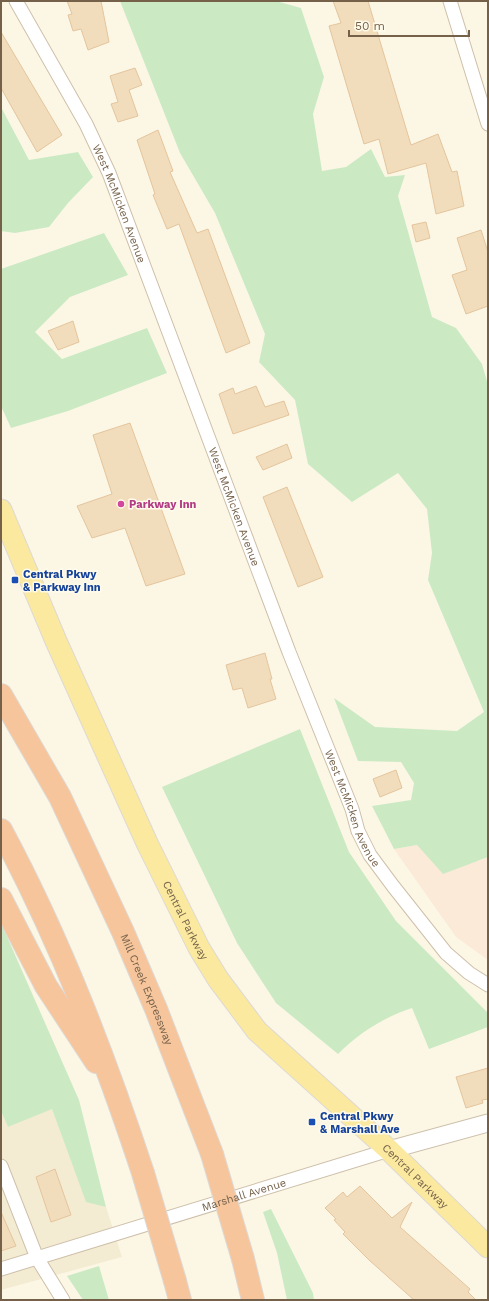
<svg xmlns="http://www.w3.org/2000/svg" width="489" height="1301" font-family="'Work Sans',sans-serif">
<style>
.residential{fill:#f4ebd3}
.commercial{fill:#fcead8}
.green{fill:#cbeac3}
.building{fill:#f1dcbc;stroke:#e4c59d}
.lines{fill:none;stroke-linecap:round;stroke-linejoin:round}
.minor-casing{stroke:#cec0ab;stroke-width:15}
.tertiary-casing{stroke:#cec0ab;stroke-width:19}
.primary-casing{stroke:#ded9d4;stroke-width:23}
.motorway-casing{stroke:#ded9d4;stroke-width:24}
.minor{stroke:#fff;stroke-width:13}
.tertiary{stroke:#fff;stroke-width:17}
.primary{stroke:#fae99e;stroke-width:21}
.motorway{stroke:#f6c59c;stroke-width:22}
.motorway-bridge-casing{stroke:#ded9d4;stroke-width:24;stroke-linecap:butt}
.motorway-bridge{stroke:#f6c59c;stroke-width:22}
.hotel-dot{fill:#d1479c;stroke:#fffbeb;stroke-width:1.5}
.transit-dot{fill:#1a4fb4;stroke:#fffbeb;stroke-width:1.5}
.labels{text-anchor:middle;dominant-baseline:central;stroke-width:3;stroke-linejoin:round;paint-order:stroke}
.street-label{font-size:11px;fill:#75614a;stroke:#fffbeb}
.hotel-label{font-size:11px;font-weight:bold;fill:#b23c85;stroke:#fffbeb;text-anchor:start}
.transit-label{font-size:11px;font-weight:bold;fill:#164399;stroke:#fffbeb;text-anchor:start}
</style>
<rect width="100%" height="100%" fill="#fcf7e5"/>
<path class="residential" d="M52 1108 86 1201 106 1207 122 1257 1 1290V1111L8 1127Z"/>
<path class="commercial" d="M417 845 479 861 488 857V960L456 937 394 849Z"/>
<path class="green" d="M120 1H276L301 8 324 77 313 114 322 171 346 167 371 149 385 177 405 175 398 196 432 317 456 328 482 364 488 385V857L443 874 417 845 394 849 372 806 411 800 414 783 401 762 358 761 334 698 375 727 457 731 484 712 428 580 432 553 427 509 398 473 352 502 308 464 295 400 259 362 265 334 215 213 180 153Z
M1 107 29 160 78 152 93 177 68 203 49 227 15 233 1 231Z
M104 233 128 275 70 297 35 332 62 359 147 328 167 373 68 411 11 428 1 406V269Z
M300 729 349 852 396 921 488 1013V1027L429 1049 412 1008C384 1017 359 1033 338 1054L276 1003 237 943 162 787Z
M1 923 79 1100 106 1207 86 1202 52 1109 8 1127 1 1111Z
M271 1209 313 1293 314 1300H287L277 1253 263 1212Z
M99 1266 109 1300H83L67 1276Z"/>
<path class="building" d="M67 1H101L109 42 88 50 81 29 73 31 68 15 72 14Z
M333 1H368L411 145 438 134 452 172 457 171 464 206 436 214 426 163 388 174 379 139 364 144 329 26 341 23Z
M1 32 62 135 37 152 1 88Z
M135 68 142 85 129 90 138 116 118 122 111 104 118 102 110 76Z
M158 130 173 171 170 172 197 233 208 229 250 343 226 353 179 224 167 229 153 195 155 194 137 140Z
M426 222 430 238 416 242 412 225Z
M481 230 488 252V306L466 314 452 275 467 270 457 238Z
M73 321 79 342 58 350 48 331Z
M256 386 265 407 284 401 289 415 233 434 219 394 233 388 235 394Z
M130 423 185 574 146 586 125 528 92 538 77 506 112 494 93 435Z
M287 444 292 458 263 470 256 457Z
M287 487 323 577 298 587 263 497Z
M265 653 272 679H270L276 699 248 708 242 688 233 690 226 665Z
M396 770 402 788 380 797 373 779Z
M488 1068V1099L482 1100 483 1103 466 1108 456 1077Z
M55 1169 71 1215 51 1222 36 1177Z
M360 1186 392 1218 412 1202 400 1227 470 1289 468 1292 476 1300H414L369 1260 343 1234 345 1232 334 1220 336 1219 325 1208 343 1192 347 1197Z
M1 1212 16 1246 1 1251Z"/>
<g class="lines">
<g class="minor-casing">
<g id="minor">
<path id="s1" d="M16 1 86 124 109 173 289 652 352 809 358 831 370 855 393 886 446 953 469 973 488 985"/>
<path d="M450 1 488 124"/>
<path d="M1 1166 37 1258 63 1300"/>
<path id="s2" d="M1 1269 389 1150"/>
</g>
</g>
<g class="tertiary-casing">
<path id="tertiary" d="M389 1150 488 1123"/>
</g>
<g class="primary-casing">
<g id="primary">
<path id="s3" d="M1 510 56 641 147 843 199 948 218 979 257 1031 389 1150 488 1247"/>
</g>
</g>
<g class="motorway-casing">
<g id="motorway">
<path id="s4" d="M1 695 60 797 123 932 156 1009 212 1154"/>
<path d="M1 830C60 940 104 1055 143 1173"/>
<path d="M1 899 46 986 96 1062"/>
<path d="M243 1259 253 1300"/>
<path d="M175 1281 180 1300"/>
</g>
</g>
<use href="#minor" class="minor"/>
<use href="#tertiary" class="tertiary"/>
<use href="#primary" class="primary"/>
<use href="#motorway" class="motorway"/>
<g class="motorway-bridge-casing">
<path id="motorway-bridge" d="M212 1154 243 1259
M143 1173 175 1281"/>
</g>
<use href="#motorway-bridge" class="motorway-bridge"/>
</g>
<circle class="hotel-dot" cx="121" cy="504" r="4"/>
<g class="transit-dot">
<rect x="11" y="576" width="8" height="8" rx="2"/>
<rect x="308" y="1118" width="8" height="8" rx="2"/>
</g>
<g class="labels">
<g class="street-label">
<text stroke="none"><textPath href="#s1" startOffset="228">West McMicken Avenue</textPath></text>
<text stroke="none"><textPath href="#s1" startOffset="552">West McMicken Avenue</textPath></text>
<text stroke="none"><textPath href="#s1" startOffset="876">West McMicken Avenue</textPath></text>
<text stroke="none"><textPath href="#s3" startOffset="450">Central Parkway</textPath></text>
<text stroke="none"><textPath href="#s4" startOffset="329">Mill Creek Expressway</textPath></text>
<text stroke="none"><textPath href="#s3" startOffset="797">Central Parkway</textPath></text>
<text stroke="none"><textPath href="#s2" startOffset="254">Marshall Avenue</textPath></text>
</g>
<g class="hotel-label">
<text x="129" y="504">Parkway Inn</text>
</g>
<g class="transit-label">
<text x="23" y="574">Central Pkwy<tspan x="23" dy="13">&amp; Parkway Inn</tspan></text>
<text x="320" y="1116">Central Pkwy<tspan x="320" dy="13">&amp; Marshall Ave</tspan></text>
</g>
</g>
<rect width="489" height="1301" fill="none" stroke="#75614a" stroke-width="4"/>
<path d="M349 30v6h120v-6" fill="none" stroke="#75614a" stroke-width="2"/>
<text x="355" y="30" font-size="12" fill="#75614a" stroke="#fffbeb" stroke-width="3" paint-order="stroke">50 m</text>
</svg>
